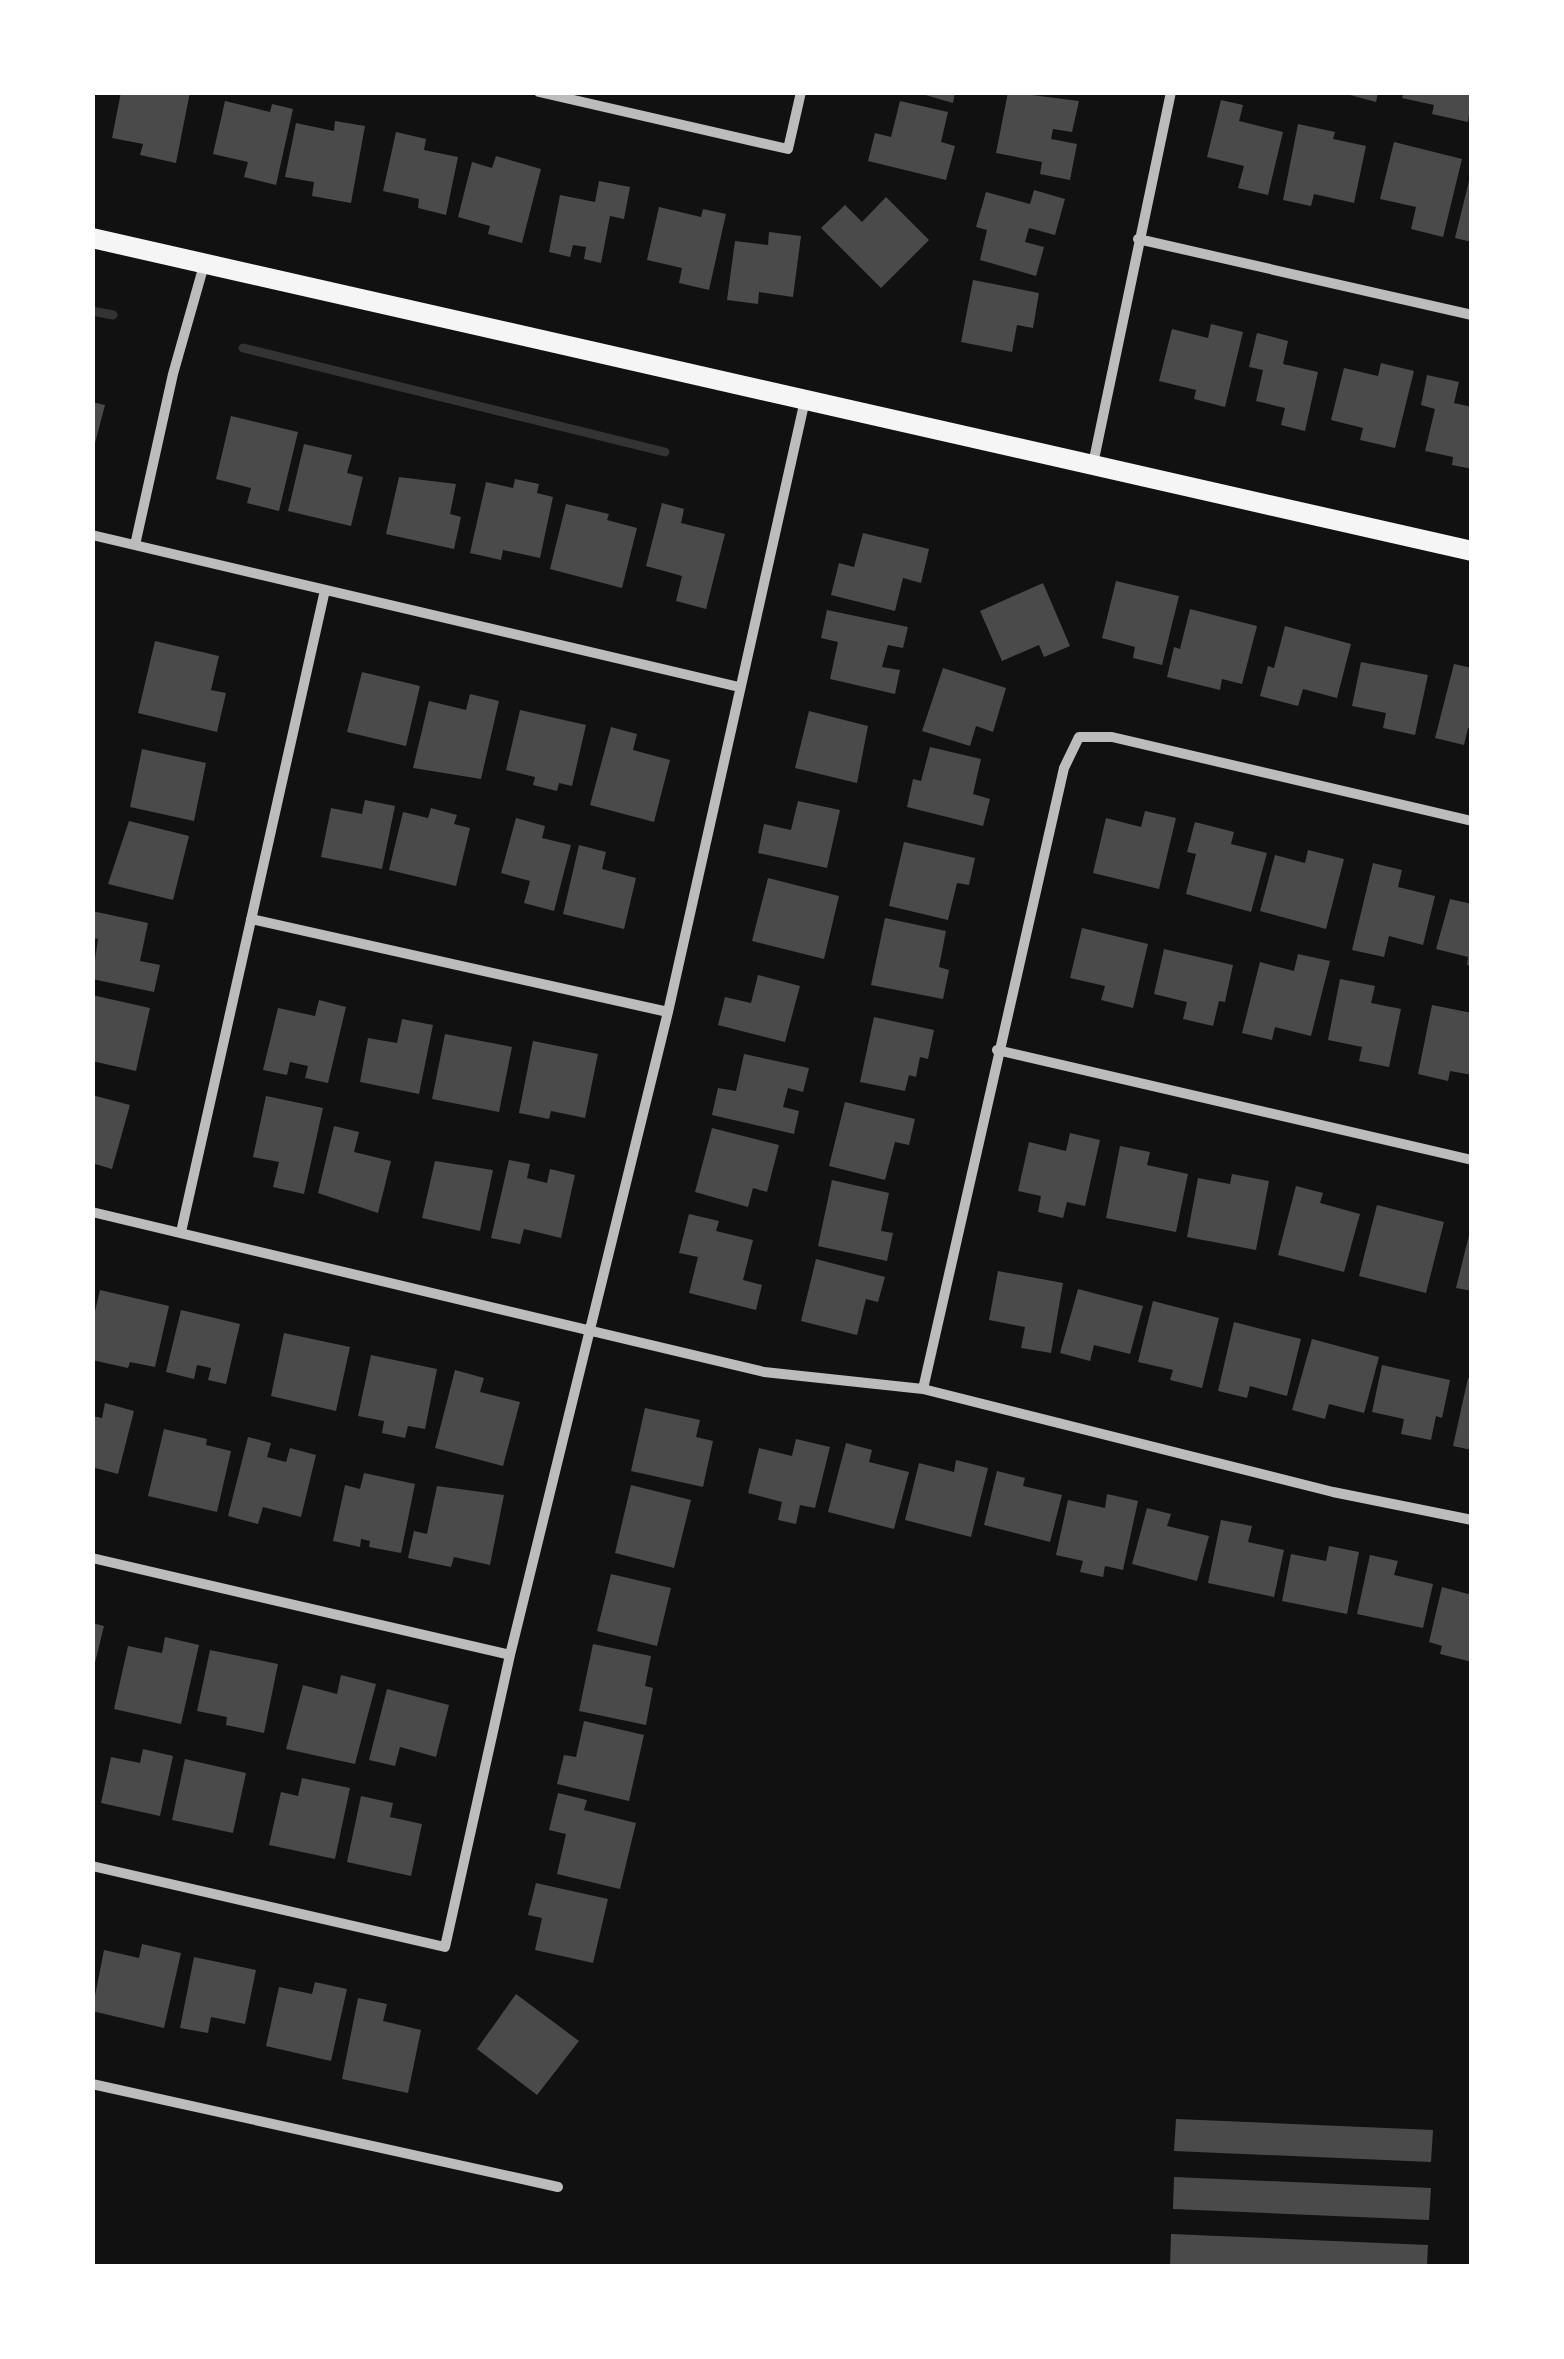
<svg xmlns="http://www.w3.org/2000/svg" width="1564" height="2359" font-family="Lato,sans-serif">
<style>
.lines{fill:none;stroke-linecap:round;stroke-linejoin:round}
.stream{stroke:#333;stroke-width:9}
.building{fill:#4a4a4a}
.minor{stroke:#bcbcbc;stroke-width:10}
.secondary{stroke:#f5f5f5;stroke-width:20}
</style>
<rect width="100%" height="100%" fill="#111"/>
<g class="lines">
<path class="stream" d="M92 311 113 315
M243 348 665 452"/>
</g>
<path class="building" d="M121 92H190L176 163 140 155 143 144 112 138Z
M915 92H955L953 103Z
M1008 92 1079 101 1072 132 1053 129 1051 139 1077 144 1070 180 1040 174 1042 162 996 153Z
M1339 92H1378L1376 102Z
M1404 92H1472L1468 122 1432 114 1434 105 1402 98Z
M1221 100 1243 105 1239 121 1283 132 1268 195 1238 188 1244 166 1207 157Z
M225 101 270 112 272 104 293 109 276 185 244 177 248 162 213 154Z
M900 101 948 112 941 142 955 146 946 180 868 161 875 133 891 137Z
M335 121 365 126 351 203 312 196 314 182 285 177 296 123 334 131Z
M1298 124 1335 132 1333 139 1366 146 1354 203 1314 194 1311 206 1283 200Z
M396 132 426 139 424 150 458 157 446 215 418 208 419 199 383 191Z
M1394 142 1462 159 1443 237 1411 229 1416 207 1380 199Z
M496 156 541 169 522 243 488 234 490 226 458 217 472 162 492 168Z
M1470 177H1472V242L1455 238Z
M599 181 630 187 624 219 610 216 601 263 584 259 586 247 573 245 570 257 549 252 560 195 595 202Z
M1034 190 1065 199 1055 235 1029 228 1025 242 1044 247 1036 276 980 260 987 230 976 227 986 192 1030 204Z
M886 197 929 240 881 288 821 228 845 205 862 222Z
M659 207 701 217 703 209 726 214 709 290 679 283 682 268 647 260Z
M769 232 801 236 793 297 759 292 758 304 727 300 735 241 768 245Z
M973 280 1039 293 1033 328 1017 325 1012 352 961 342Z
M1211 324 1243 332 1225 407 1194 399 1196 390 1159 381 1172 329 1208 338Z
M1257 333 1288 341 1283 364 1318 372 1305 431 1281 425 1285 408 1256 401 1263 370 1249 367Z
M1381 363 1414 371 1395 448 1360 440 1363 428 1331 420 1344 368 1378 376Z
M1427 375 1459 382 1454 403 1472 407V469L1452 465 1453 457 1425 451 1435 409 1421 405Z
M92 402 105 405 94 447H92Z
M231 416 298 432 279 511 247 503 251 488 216 479Z
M304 444 352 455 347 473 363 477 351 526 288 511Z
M399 477 456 484 450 514 461 517 454 549 386 534Z
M515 479 539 484 537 493 553 497 540 558 503 550 501 560 470 553 486 482 513 488Z
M662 503 684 509 681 523 725 534 706 609 676 601 682 576 646 566Z
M566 504 609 514 607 520 637 528 622 588 550 569Z
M863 533 929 549 921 583 903 578 895 611 831 595 839 563 854 567Z
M1116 581 1179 596 1162 665 1133 658 1135 647 1102 638Z
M1043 583 1070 646 1044 657 1039 645 1002 661 980 611Z
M1190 609 1257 626 1242 684 1222 679 1220 690 1167 677 1174 647 1180 649Z
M827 610 908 627 903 648 888 645 882 667 900 670 895 694 830 679 838 642 821 638Z
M1285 626 1351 644 1337 698 1303 689 1298 706 1260 696 1268 666 1274 668Z
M155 641 219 656 211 690 226 693 217 732 138 713Z
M1361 662 1428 675 1415 735 1383 728 1386 713 1352 706Z
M1454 664 1472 668V729L1468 728 1464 745 1435 738Z
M943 668 1006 688 993 732 976 726 970 746 922 731Z
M362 672 420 686 406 746 347 732Z
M470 694 499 701 481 779 413 768 429 701 466 710Z
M520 710 586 725 572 786 559 783 557 791 533 785 535 777 506 770Z
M809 711 868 726 857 783 795 768Z
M611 727 637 734 633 750 670 760 654 822 590 805Z
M930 747 981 759 973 794 990 799 983 826 907 807 913 779 921 781Z
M142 749 206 763 194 821 130 807Z
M365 800 395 806 382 869 321 857 331 808 362 814Z
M798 801 840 810 827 868 758 853 764 824 791 830Z
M431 808 457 815 454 824 470 828 456 886 389 870 403 812 428 818Z
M1145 811 1176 818 1159 889 1093 873 1106 818 1141 827Z
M516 818 545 826 542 838 571 845 554 911 524 903 530 881 501 873Z
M129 821 189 836 173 900 108 884Z
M1195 822 1234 832 1231 844 1267 853 1251 912 1186 894 1196 854 1187 852Z
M904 842 975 858 969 885 957 883 948 920 889 906Z
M579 845 606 852 602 869 636 878 624 929 563 914Z
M1308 850 1344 859 1326 929 1260 911 1275 855 1305 863Z
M1373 863 1402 870 1398 887 1435 896 1423 945 1389 936 1384 957 1352 950Z
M768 878 839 896 824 959 752 941Z
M1450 899 1472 904V966L1467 965 1468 957 1436 949Z
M92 911 148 923 140 961 160 965 154 992 92 979 98 939 92 938Z
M885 918 946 931 939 967 949 970 943 999 871 985Z
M1082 928 1148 944 1133 1008 1101 1000 1105 986 1070 978Z
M1164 949 1233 965 1225 1002 1219 1001 1213 1026 1183 1019 1187 1002 1154 994Z
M1298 954 1330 961 1311 1036 1275 1027 1272 1040 1242 1033 1260 962 1294 971Z
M758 975 800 986 785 1042 718 1025 725 997 751 1003Z
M1340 979 1375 986 1371 1003 1401 1009 1389 1067 1359 1061 1362 1047 1328 1040Z
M92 995 150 1008 136 1071 92 1061Z
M319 1000 346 1007 328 1083 305 1078 308 1066 290 1062 287 1075 263 1070 278 1008 315 1016Z
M1432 1005 1472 1013V1075L1450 1071 1448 1081 1418 1074Z
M874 1017 934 1030 928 1059 920 1057 916 1077 909 1075 905 1091 860 1082Z
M402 1019 433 1025 419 1094 360 1082 368 1038 397 1043Z
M445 1034 512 1047 499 1112 432 1099Z
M533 1041 598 1054 585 1118 551 1111 549 1119 519 1113Z
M744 1054 809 1068 803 1092 788 1088 783 1107 799 1111 794 1134 712 1115 718 1088 736 1091Z
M92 1095 130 1105 112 1169 92 1163Z
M266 1096 323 1108 304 1194 273 1187 279 1162 253 1157Z
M845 1102 915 1119 909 1145 895 1142 885 1180 829 1166Z
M334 1126 359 1132 354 1152 391 1161 378 1213 318 1193Z
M712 1128 779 1145 767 1192 753 1188 748 1207 695 1192Z
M1070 1133 1100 1140 1085 1206 1067 1202 1063 1218 1038 1212 1041 1196 1018 1191 1029 1142 1066 1151Z
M1120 1146 1150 1152 1147 1165 1188 1174 1176 1232 1106 1218Z
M509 1160 530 1164 527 1178 547 1183 550 1169 575 1175 561 1238 524 1229 520 1244 491 1238Z
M435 1161 493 1170 480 1231 422 1218Z
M1232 1174 1269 1181 1256 1250 1187 1237 1198 1178 1230 1184Z
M832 1180 889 1193 881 1231 893 1233 887 1261 818 1246Z
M1296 1186 1323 1193 1320 1203 1360 1214 1344 1272 1278 1255Z
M1377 1205 1444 1222 1426 1293 1359 1276Z
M689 1214 719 1221 716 1231 753 1240 743 1280 762 1285 756 1310 689 1293 698 1257 679 1253Z
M1472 1223V1291L1456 1288Z
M816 1259 885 1277 878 1302 866 1299 857 1335 801 1321Z
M998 1271 1063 1283 1051 1353 1021 1348 1025 1327 989 1320Z
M1078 1289 1143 1306 1130 1354 1094 1345 1090 1361 1060 1353Z
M100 1290 169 1306 155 1367 130 1362 128 1368 92 1360V1324Z
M1153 1301 1219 1318 1202 1388 1170 1380 1173 1370 1138 1362Z
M181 1310 240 1324 226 1384 208 1380 211 1368 197 1365 194 1379 166 1372Z
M1234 1322 1301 1339 1287 1396 1250 1386 1247 1398 1218 1391Z
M284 1333 350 1347 336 1411 271 1396Z
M1312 1339 1379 1357 1364 1413 1329 1404 1325 1419 1292 1410Z
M371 1355 437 1369 425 1429 408 1426 405 1438 382 1433 384 1421 358 1416Z
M1382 1365 1450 1380 1442 1418 1436 1416 1431 1440 1401 1434 1404 1419 1372 1412Z
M455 1370 484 1378 480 1392 520 1402 503 1466 435 1448Z
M1468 1378 1472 1379V1450L1453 1446Z
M105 1403 134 1411 118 1474 92 1467V1416L102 1418Z
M645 1408 700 1420 696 1437 713 1441 703 1487 631 1471Z
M164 1429 207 1439 206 1445 231 1451 217 1512 148 1496Z
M248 1437 271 1443 267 1457 286 1462 290 1448 316 1455 301 1517 263 1507 258 1524 228 1516Z
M796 1439 830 1447 815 1508 800 1505 796 1524 778 1520 782 1502 748 1493 759 1448 792 1456Z
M846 1443 872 1450 869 1462 909 1472 894 1529 828 1512Z
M956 1460 988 1468 971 1537 905 1520 919 1463 954 1472Z
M997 1471 1025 1478 1023 1486 1062 1495 1050 1542 984 1525Z
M364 1473 415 1484 401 1553 369 1547 370 1541 361 1539 360 1547 333 1541 345 1485 360 1489Z
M631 1485 691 1500 674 1568 615 1553Z
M437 1486 504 1495 490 1565 454 1557 451 1567 408 1558 414 1531 427 1534Z
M1107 1494 1138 1501 1123 1570 1105 1566 1103 1577 1080 1572 1083 1561 1056 1555 1068 1500 1105 1508Z
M1147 1508 1171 1514 1167 1526 1209 1536 1197 1581 1132 1564Z
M1221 1520 1252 1526 1248 1542 1284 1550 1274 1597 1208 1583Z
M1329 1546 1359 1552 1347 1614 1282 1601 1291 1554 1326 1561Z
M1370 1555 1398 1561 1394 1575 1433 1584 1423 1628 1357 1614Z
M611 1574 671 1588 657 1646 597 1631Z
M1442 1587 1472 1595V1662L1440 1654 1442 1646 1429 1642Z
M92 1623 104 1626 94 1667H92Z
M165 1637 199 1645 181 1724 114 1709 128 1646 162 1653Z
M593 1644 651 1656 645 1686 653 1688 646 1725 579 1711Z
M210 1650 278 1664 264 1733 226 1725 227 1717 197 1711Z
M341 1675 376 1684 355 1764 286 1749 303 1685 337 1694Z
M387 1689 449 1705 436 1757 400 1747 395 1766 369 1760Z
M584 1721 644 1735 629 1801 557 1784 564 1755 576 1757Z
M143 1749 173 1756 160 1816 101 1803 111 1757 140 1763Z
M185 1759 246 1773 233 1833 172 1820Z
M302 1778 350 1788 335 1859 269 1845 281 1792 298 1796Z
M558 1793 587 1800 584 1810 636 1823 620 1889 557 1874 566 1834 549 1830Z
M361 1796 393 1803 390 1817 422 1824 411 1876 347 1862Z
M536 1883 608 1899 593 1963 535 1950 542 1918 528 1915Z
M142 1944 181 1953 164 2028 92 2011 104 1950 139 1958Z
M194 1957 256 1970 245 2024 211 2017 208 2033 180 2028Z
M315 1982 347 1989 331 2061 266 2046 279 1987 312 1994Z
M516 1994 579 2041 537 2095 477 2049Z
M358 1998 387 2004 383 2021 421 2030 408 2093 342 2079Z
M1176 2119 1433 2130 1431 2162 1174 2151Z
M1174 2177 1431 2188 1429 2220 1173 2209Z
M1171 2234 1428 2245 1427 2266H1170Z"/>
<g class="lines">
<path class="minor" d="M539 92 788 149 801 92
M1138 239 1472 315
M1093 464 1171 92
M92 535 739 687
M135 545 173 374 204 265
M251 919 668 1012
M997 1050 1472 1160
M92 1212 764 1372 923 1389 1333 1492 1472 1520
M181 1232 325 590
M923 1389 1064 768 1079 737H1112L1472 821
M92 1558 510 1655
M92 1866 445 1947 510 1655 668 1012 805 400
M92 2084 558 2187"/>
<path class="secondary" d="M92 238 1472 551"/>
</g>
<rect width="1564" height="2359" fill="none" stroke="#ffffff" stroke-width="190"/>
</svg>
